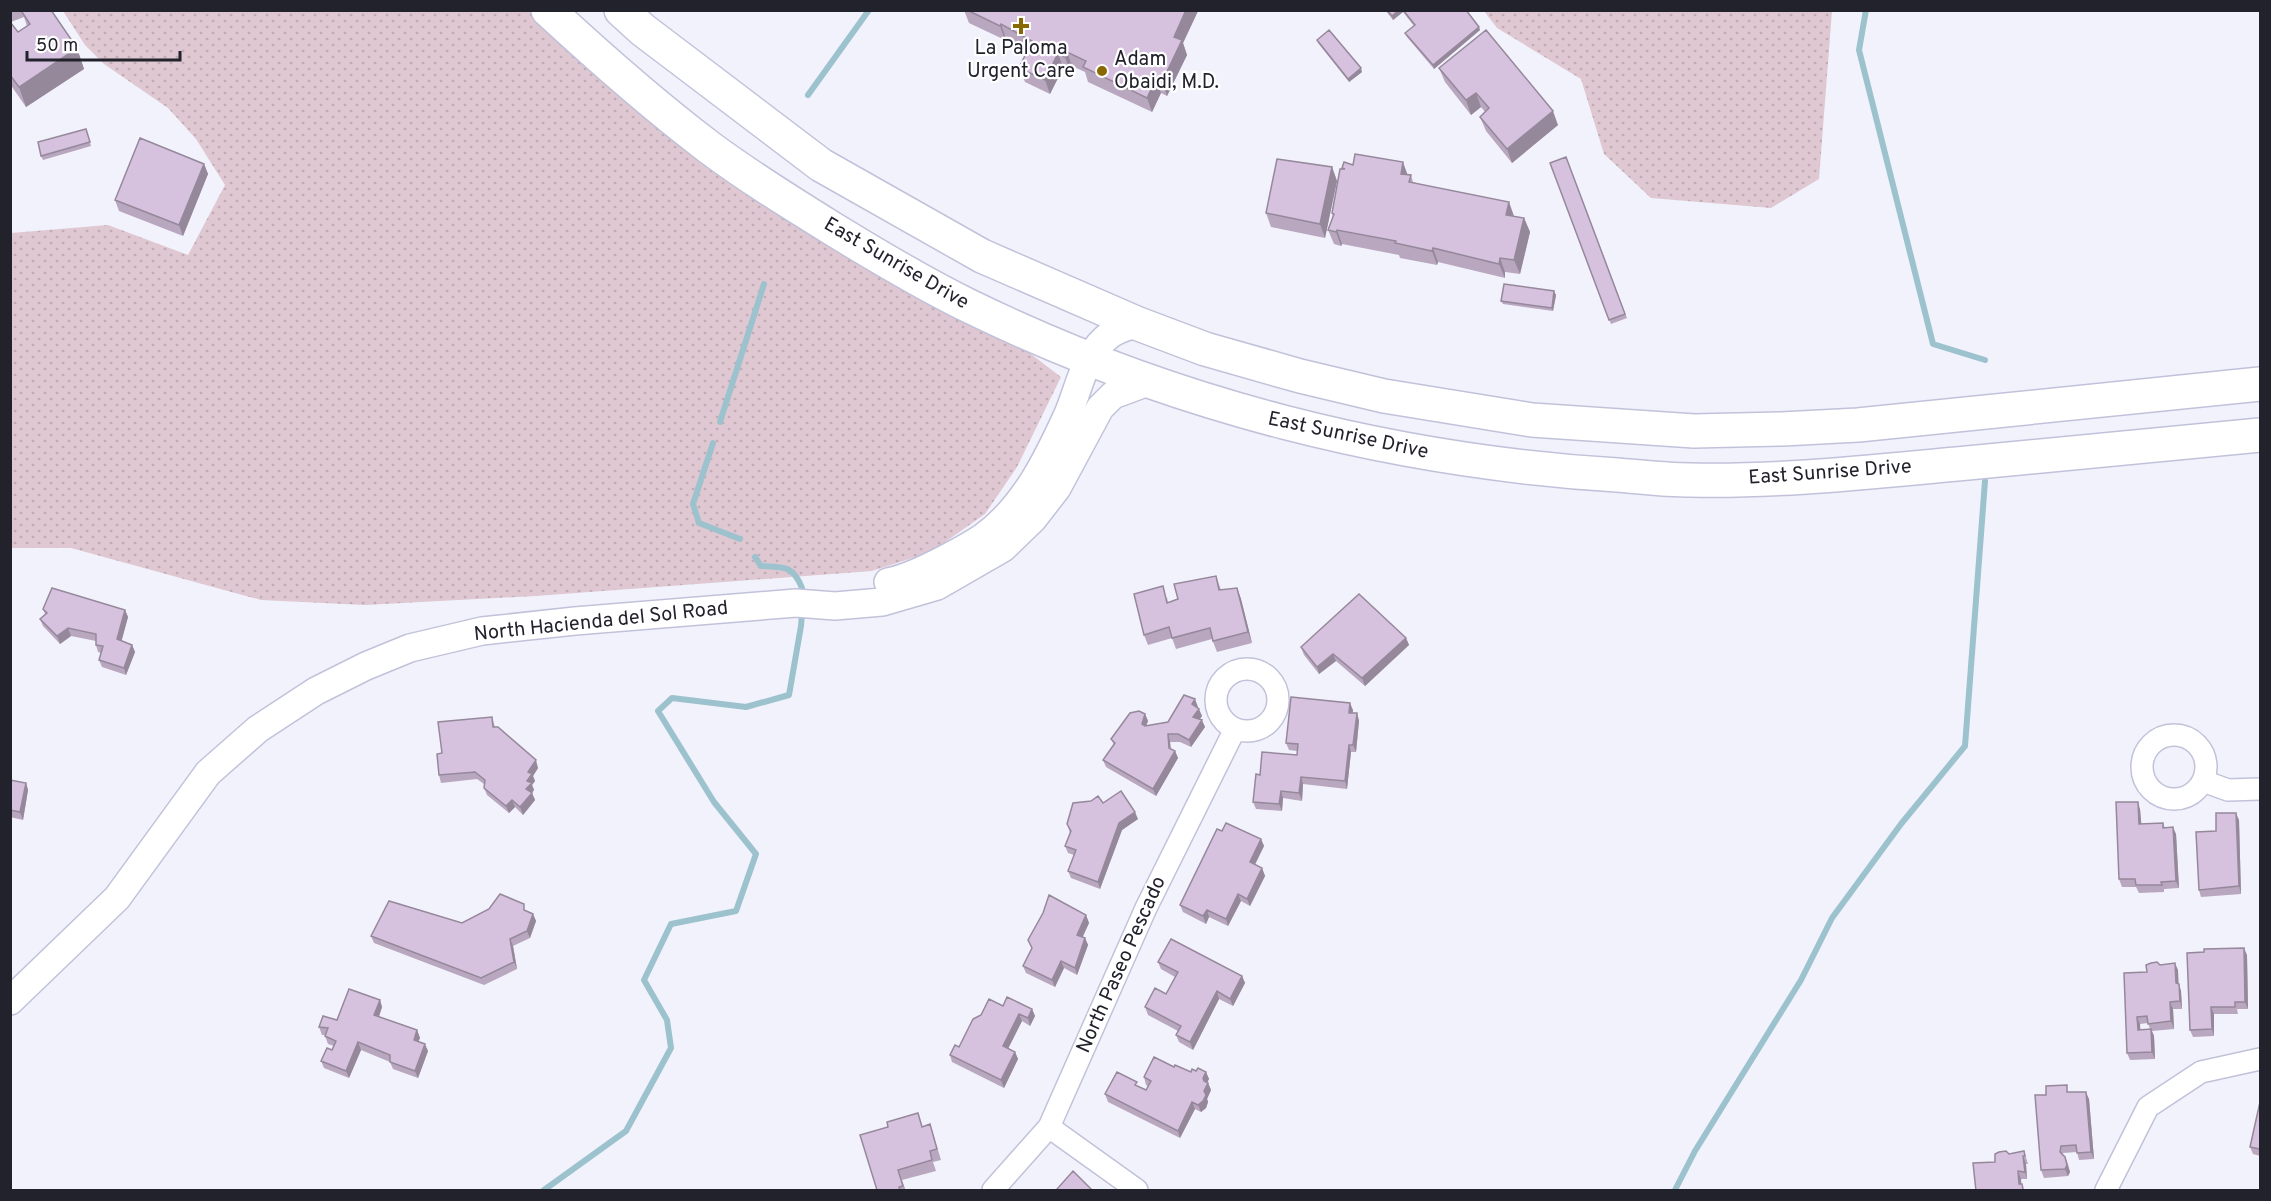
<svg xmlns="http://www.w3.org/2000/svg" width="2271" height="1201" font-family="Overpass,sans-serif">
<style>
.grass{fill:url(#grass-dots)}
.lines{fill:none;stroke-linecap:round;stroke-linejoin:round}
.stream{stroke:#9cc2ce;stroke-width:6}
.minor-casing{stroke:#c1c2da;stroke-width:24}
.tertiary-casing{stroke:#c1c2da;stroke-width:30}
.primary-casing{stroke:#c1c2da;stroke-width:36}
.minor{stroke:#fff;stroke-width:21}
.tertiary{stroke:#fff;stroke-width:27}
.primary{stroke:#fff;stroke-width:33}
.wall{fill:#b8a7bf;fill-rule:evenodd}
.shaded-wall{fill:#96889b}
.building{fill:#d6c2de;stroke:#96889b;stroke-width:1.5}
.poi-dot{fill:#896703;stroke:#fff;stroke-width:2}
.labels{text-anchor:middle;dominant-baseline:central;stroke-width:4.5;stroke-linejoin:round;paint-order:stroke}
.poi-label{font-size:20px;fill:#22222c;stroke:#fff}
.street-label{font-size:20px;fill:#22222c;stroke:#fff}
</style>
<defs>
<pattern id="grass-dots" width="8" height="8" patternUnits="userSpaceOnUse" patternTransform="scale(1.5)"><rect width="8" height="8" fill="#dfc8d2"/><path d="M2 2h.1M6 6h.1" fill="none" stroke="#bfacb4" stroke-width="1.8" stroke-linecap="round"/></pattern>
</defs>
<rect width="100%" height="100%" fill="#f2f2fc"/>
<path class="grass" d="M63 11H548L612 68 968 306 1061 377 1017 467 985 514 931 552 872 571 536 596 365 605 261 600 71 548H11V233L108 225 188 255 225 185 196 139 168 108 104 64 85 45Z
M1484 11H1832L1819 179 1771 208 1651 198 1604 154 1581 79 1497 28Z"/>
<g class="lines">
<path class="stream" d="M1866 10 1859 50 1933 344 1985 360
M808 95 869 10
M720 422 764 284
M713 443 693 504 699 523 740 539
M755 557 761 566C783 567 793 565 802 588
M544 1190 626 1131 671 1048 667 1020 644 980 671 924 736 911 756 854 714 802 658 711 672 698 746 707 789 695 801 626 802 614
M1675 1190 1695 1151 1801 980 1832 918 1901 824 1965 746 1985 481"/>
<g class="minor-casing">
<path id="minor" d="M1216 700a31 31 0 1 1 62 0a31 31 0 1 1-62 0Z
M2142 767a32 32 0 1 1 64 0a32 32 0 1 1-64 0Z
M2203 781 2228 790 2260 789
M1049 1127 1137 1190
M993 1190 1049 1127 1146 908 1235 729
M2106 1190 2148 1107 2201 1072 2260 1059"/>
</g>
<g class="tertiary-casing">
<path id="tertiary" d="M888 582C907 578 925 569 943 560 956 553 970 546 983 537 1024 508 1048 458 1068 414 1080 386 1084 353 1111 334 1118 329 1128 327 1136 323
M10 1001 117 898 208 773 258 729 316 691 366 666 410 648 482 631 575 621 796 603 835 606 882 602 937 586 1003 548 1033 519 1057 488 1100 408 1113 395 1148 382"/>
</g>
<g class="primary-casing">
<path id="primary" d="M548 10C600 58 653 105 710 148 749 177 791 203 833 229 877 256 922 283 969 306 1172 405 1392 461 1617 475 1641 477 1666 480 1690 480 1779 482 1869 472 1957 464 2058 454 2159 444 2260 435
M621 10 643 30 821 165 982 256 1136 323 1205 349 1300 376 1384 396 1532 420 1694 431 1782 429 1858 425 2260 384"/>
</g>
<use href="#minor" class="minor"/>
<use href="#tertiary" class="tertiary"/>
<use href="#primary" class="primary"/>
</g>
<path class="wall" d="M10 10H51L77 48 84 69 26 107 10 84ZM24 17 27 26 18 32 11 22Z
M964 10H1198V11L1183 43 1187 55 1167 96 1161 93 1152 112 1088 82 1085 72 1072 66 1070 71 1063 68 1050 94 1025 82 1019 68 1028 50 1006 39 1005 40 969 23Z
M1385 10H1466L1480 30 1434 69 1407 37 1405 33 1414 26 1403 12 1393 20Z
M1317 40 1362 72 1349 82 1318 43Z
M1439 68 1558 125 1512 163 1486 131 1480 117 1485 112 1481 107 1471 115 1445 82Z
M86 129 91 146 43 160 41 156Z
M1566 157 1627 318 1611 324 1550 163Z
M204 164 208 174 183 236 119 211 115 200Z
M1353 165 1411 175 1413 182 1514 216 1524 218 1530 232 1520 274 1505 272V278L1438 262 1437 265 1400 258 1399 255 1342 244 1341 246 1334 244 1328 230 1333 217 1332 213 1343 169Z
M1332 167 1337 181 1325 238 1271 227 1266 213Z
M1556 295 1553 311 1503 304 1501 301Z
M1216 576 1221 590 1237 588 1241 599 1252 643 1217 652 1212 639 1176 649 1172 638 1148 645 1144 635 1167 597 1168 603 1178 599Z
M43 609 125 610 128 617 121 641 132 645 135 652 126 675 102 667 99 660 101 653 98 652 96 645V641L71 636 60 644 43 626 40 619 45 614Z
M1406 638 1409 645 1365 686 1336 661 1319 674 1304 655 1301 647Z
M1197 707 1202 716 1200 719 1205 727 1191 747 1180 742H1170L1171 749 1175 751 1178 758 1156 796 1106 767 1103 760 1114 745 1111 739 1145 714 1148 721 1146 726 1168 722 1198 707Z
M1353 710 1352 713H1357L1359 721 1356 752H1351L1347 789 1303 784 1302 801 1283 798 1282 811 1256 809 1253 802 1260 775 1297 755V751L1289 750 1286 743Z
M492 717 495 727 538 768 533 776 535 781 532 785 534 790 532 793 535 800 523 815 515 807 509 813 487 795 484 788V784L477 779 441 783 439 775Z
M10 780 26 783 28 790 23 820 10 817Z
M1103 803 1138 819 1122 830 1100 889 1071 878 1068 871 1074 855 1068 853 1065 846 1070 833 1067 824Z
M2140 809 2141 824 2163 823 2165 828 2176 834 2179 888 2164 889V892L2139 893 2136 887H2122L2119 879Z
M2239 820 2241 894 2201 897 2199 890 2216 831Z
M1222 831 1261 839 1264 846 1255 865 1262 868 1265 876 1250 906 1241 901 1228 926 1209 917 1206 924 1183 912 1180 905Z
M527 911 533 914 536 921 530 938 513 946 517 969 484 985 374 943 371 936 462 923Z
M1086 915 1089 923 1082 937 1085 938 1088 945 1077 975 1064 968 1055 987 1026 973 1023 966 1032 949 1028 940Z
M2247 955 2248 1009H2237L2238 1014H2214V1036L2193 1037 2190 1030Z
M1158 962 1242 976 1245 983 1233 1006 1219 999 1193 1050 1179 1042 1176 1035 1178 1031 1148 1015 1145 1007 1166 994 1175 977 1161 969Z
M2160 965 2178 970V984L2181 991 2182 1009H2173L2174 1029 2152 1031 2154 1036 2155 1059 2130 1060 2127 1053 2147 972ZM2148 1023 2150 1029 2140 1030V1024Z
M380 1000 382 1007 379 1017 417 1030 420 1038 418 1041 428 1051 418 1078 393 1069 390 1062 361 1050 349 1078 324 1068 321 1061 332 1050 334 1046 328 1044 325 1036 326 1035H322L319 1027 337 1020Z
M1003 1006 1032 1009 1035 1016 1030 1026 1022 1021 1008 1048 1015 1052 1018 1059 1004 1088 952 1062 950 1055Z
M1174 1067 1191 1072 1196 1071 1206 1072 1209 1079 1207 1082 1208 1083 1211 1090 1207 1099 1208 1102 1206 1108 1201 1112 1195 1109 1180 1138 1108 1102 1105 1094 1138 1086 1146 1090 1148 1086 1146 1085 1144 1077Z
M2070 1092 2089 1099 2094 1159 2079 1160 2077 1152 2063 1153V1155L2065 1157 2068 1164 2070 1172 2068 1176 2044 1178 2041 1170 2046 1095Z
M2260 1102V1156L2253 1154 2250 1147Z
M930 1124 941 1160 933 1162 936 1171 902 1180 906 1191H874L877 1190 923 1127Z
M2024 1151 2028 1164H2026L2027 1179H2021V1184L2024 1191H1976L1995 1162 2009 1154Z"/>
<path class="shaded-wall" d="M1186 10 1198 11 1183 43 1187 55 1167 96 1162 82 1174 37Z
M1399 10H1402L1403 12 1393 20 1392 16Z
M1001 24 1006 39 1005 40 1000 26Z
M1479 27 1480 30 1434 69 1433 65Z
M77 48 84 69 26 107 19 87Z
M1067 52 1072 66 1070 71 1065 57Z
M1058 53 1063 68 1050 94 1045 80Z
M1361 68 1362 72 1349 82 1348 79Z
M1156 79 1161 93 1152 112 1147 98Z
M1476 93 1481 107 1471 115 1466 100Z
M1553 111 1558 125 1512 163 1507 149Z
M1403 162 1408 176 1401 174Z
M204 164 208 174 183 236 179 225Z
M1332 167 1337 181 1325 238 1320 224Z
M1509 202 1514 216 1506 215Z
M1524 218 1530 232 1520 274 1514 260Z
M1337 230 1342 244 1341 246 1336 232Z
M1433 248 1438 262 1437 265 1432 251Z
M1500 258 1505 272V278L1499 264Z
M1554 291 1556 295 1553 311 1552 308Z
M1237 588 1241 599 1252 643 1248 632Z
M125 610 128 617 120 647 117 639Z
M68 628 71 636 60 644 57 636Z
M1406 638 1409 645 1365 686 1362 678Z
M132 645 135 652 126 675 124 668Z
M1333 654 1336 661 1319 674 1317 667Z
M1195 699 1198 707 1195 711 1192 704Z
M1350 703 1353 710 1352 720 1349 713Z
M1199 709 1202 716 1196 724 1193 717Z
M1357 713 1359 721 1356 752 1353 745Z
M1145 714 1148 721 1144 731 1142 724Z
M1202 720 1205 727 1191 747 1189 740Z
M1168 734 1170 742 1171 755 1169 748Z
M1349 745 1351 752 1347 789 1345 781Z
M1175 751 1178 758 1156 796 1153 789Z
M536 760 538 768 533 776 535 781 532 785 534 790 529 796 526 789 528 772Z
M1301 777 1303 784 1302 801 1299 793Z
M26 783 28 790 23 820 20 812Z
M1281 791 1283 798 1282 811 1279 804Z
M532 793 535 800 523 815 520 807Z
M512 800 515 807 509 813 506 806Z
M2138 802 2140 809 2142 831 2139 824Z
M1135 812 1138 819 1122 830 1100 889 1098 882 1119 823Z
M2236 813 2239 820 2241 894 2239 886Z
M2173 827 2176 834 2179 888 2176 881Z
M1261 839 1264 846 1252 870 1250 862Z
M1262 868 1265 876 1250 906 1247 899Z
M1238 894 1241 901 1228 926 1226 919Z
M1207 910 1209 917 1206 924 1203 916Z
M533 914 536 921 530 938 527 931Z
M1086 915 1089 923 1080 943 1077 935Z
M1085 938 1088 945 1077 975 1075 968Z
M510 939 513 946 517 969 514 962Z
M2244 948 2247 955 2248 1009 2245 1002Z
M1061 961 1064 968 1055 987 1052 980Z
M2175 963 2178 970 2179 990 2176 983Z
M1242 976 1245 983 1233 1006 1230 999Z
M2179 984 2181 991 2182 1009 2180 1001Z
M1217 991 1219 999 1193 1050 1190 1042Z
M380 1000 382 1007 377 1022 374 1015Z
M2170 1002 2173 1009 2174 1029 2171 1021Z
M2211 1007 2214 1014V1036L2212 1029Z
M1032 1009 1035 1016 1030 1026 1028 1018Z
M1019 1014 1022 1021 1006 1053 1003 1046Z
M2137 1017 2140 1024 2141 1037 2138 1030Z
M2151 1029 2154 1036 2155 1059 2152 1052Z
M417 1030 420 1038 416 1047 414 1040Z
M358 1042 361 1050 349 1078 346 1071Z
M425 1044 428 1051 418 1078 415 1071Z
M1015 1052 1018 1059 1004 1088 1001 1080Z
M1206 1072 1209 1079 1206 1085 1203 1078Z
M1208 1083 1211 1090 1207 1099 1204 1091Z
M2086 1092 2089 1099 2094 1159 2091 1152Z
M1206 1095 1208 1102 1206 1108 1201 1112 1198 1105Z
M1192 1102 1195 1109 1180 1138 1178 1131Z
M2023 1156 2026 1164 2027 1179 2025 1172Z
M2065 1157 2070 1172 2068 1176 2065 1169Z
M2018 1171 2021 1179 2022 1191 2019 1184Z"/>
<path class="building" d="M24 10H51L77 48 19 87 10 75V22L18 32 30 24 22 12Z
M967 10H1186L1174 37 1182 40 1162 82 1156 79 1147 98 1083 67 1086 61 1067 52 1065 57 1058 53 1045 80 1019 68 1032 41 1001 24 1000 26Z
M1387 10H1399L1392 16Z
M1403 10H1466L1479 27 1433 65 1405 33 1415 25Z
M1329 30 1361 68 1348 79 1317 40Z
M1486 30 1553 111 1507 149 1480 117 1489 108 1476 93 1466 100 1439 68Z
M86 129 90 142 41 156 38 142Z
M140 138 204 164 179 225 115 200Z
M1355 154 1403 162 1401 174 1411 175 1409 182 1509 202 1506 215 1524 218 1514 260 1500 258 1499 264 1433 248 1432 251 1395 243 1396 241 1337 230 1336 232 1328 230 1334 214 1332 213 1340 169H1345L1342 168 1344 162 1353 165Z
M1566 157 1625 314 1609 320 1550 163Z
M1277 159 1332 167 1320 224 1266 213Z
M1504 284 1554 291 1552 308 1501 301Z
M1216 576 1219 590 1237 588 1248 632 1213 641 1210 628 1172 638 1169 627 1144 635 1134 594 1163 586 1167 603 1178 599 1174 584Z
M52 588 125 610 117 639 132 645 124 668 99 660 103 646 96 645V634L68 628 57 636 40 619 47 613 43 609Z
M1359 594 1406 638 1362 678 1333 654 1317 667 1301 647Z
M1184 695 1195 699 1192 704 1199 709 1193 717 1202 720 1189 740 1178 734H1168L1169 748 1175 751 1153 789 1103 760 1115 743 1111 739 1130 713 1139 711 1145 714 1142 724 1145 726 1168 722Z
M1291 697 1350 703 1349 713H1357L1353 745H1349L1345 781 1301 777 1299 793 1281 791 1279 804 1253 802 1256 774 1260 775 1262 752 1297 755 1298 744 1286 743Z
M492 717 493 727H498L536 760 528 772 532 774 527 781 532 783 526 789 532 793 520 807 512 800 506 806 484 788 485 780 475 772 439 775 437 754 442 753 438 722Z
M10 780 26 783 20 812 10 810Z
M1121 791 1135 812 1119 823 1098 882 1068 871 1076 850 1065 846 1071 831 1067 824 1073 803 1091 801 1098 796 1103 803Z
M2116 802H2138L2139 824 2163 823V828L2173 827 2176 881 2161 882 2162 885H2136L2135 879H2119Z
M2216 813H2236L2239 886 2199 890 2196 832 2216 831Z
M1226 823 1261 839 1250 862 1262 868 1247 899 1238 894 1226 919 1207 910 1203 916 1180 905 1217 829 1222 831Z
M500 894 524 904V910L533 914 527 931 510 939 514 962 481 978 371 936 389 901 462 923 489 909Z
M1049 895 1086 915 1077 935 1085 938 1075 968 1061 961 1052 980 1023 966 1032 948 1028 940 1043 913Z
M1171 939 1242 976 1230 999 1217 991 1190 1042 1176 1035 1181 1026 1145 1007 1155 988 1166 994 1178 972 1158 962Z
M2244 948 2245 1002H2235V1007H2211L2212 1029 2190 1030 2187 953 2204 952V949Z
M2157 962 2160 965 2175 963 2176 983 2179 984 2180 1001 2170 1002 2171 1021 2148 1024 2147 1016 2137 1017 2138 1030 2151 1029 2152 1052 2127 1053 2124 973 2147 972 2146 965 2151 963Z
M349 989 380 1000 374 1015 417 1030 414 1040 425 1044 415 1071 390 1062V1055L358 1042 346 1071 321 1061 327 1048 332 1050 336 1041 325 1036 328 1028 319 1027 323 1016 337 1020Z
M1007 997 1032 1009 1028 1018 1019 1014 1003 1046 1015 1052 1001 1080 950 1055 955 1045 959 1047 973 1019 981 1015 989 999 1003 1006Z
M1154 1057 1174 1067 1175 1065 1191 1072 1192 1069 1196 1071 1198 1068 1206 1072 1203 1078 1204 1081 1208 1083 1204 1091 1206 1095 1203 1101 1198 1105 1192 1102 1178 1131 1105 1094 1117 1072 1137 1082 1135 1085 1146 1090 1151 1081 1144 1077Z
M2067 1085V1092H2086L2091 1152 2077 1153 2076 1145 2061 1146 2060 1152 2065 1157 2067 1165 2065 1169 2041 1170 2035 1095H2046V1086Z
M2260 1102V1149L2250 1147Z
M918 1113 922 1127 930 1124 937 1149 930 1151 932 1160 898 1170 903 1186 899 1187 900 1191H874L877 1190 860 1135 888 1127 887 1122Z
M2006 1151 2009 1154 2024 1151 2025 1156H2023L2025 1172 2018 1171 2019 1184H2022L2023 1189 2019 1191H1976L1973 1163 1995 1162V1154L1999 1152Z
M1073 1171 1093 1191H1058L1057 1189Z"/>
<g class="poi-dot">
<path d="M1018 17h6v6h6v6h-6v6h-6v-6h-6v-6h6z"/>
<circle cx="1102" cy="71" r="6"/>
</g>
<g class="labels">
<g class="poi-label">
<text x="1021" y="49">La Paloma<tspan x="1021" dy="23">Urgent Care</tspan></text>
<text x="1114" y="60" text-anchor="start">Adam<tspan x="1114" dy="23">Obaidi, M.D.</tspan></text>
</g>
<g class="street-label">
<text transform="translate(896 264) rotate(30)">East Sunrise Drive</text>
<text transform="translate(1348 436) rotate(12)">East Sunrise Drive</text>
<text transform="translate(1830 473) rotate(-4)">East Sunrise Drive</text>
<text transform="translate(601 622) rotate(-6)">North Hacienda del Sol Road</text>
<text transform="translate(1122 965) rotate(-66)">North Paseo Pescado</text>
</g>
</g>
<rect width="2271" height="1201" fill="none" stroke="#22222c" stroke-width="24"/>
<path d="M27 51v9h153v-9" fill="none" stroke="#22222c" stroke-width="3"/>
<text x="36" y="51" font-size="18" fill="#22222c" stroke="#ffffff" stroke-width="4.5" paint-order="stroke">50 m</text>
</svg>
